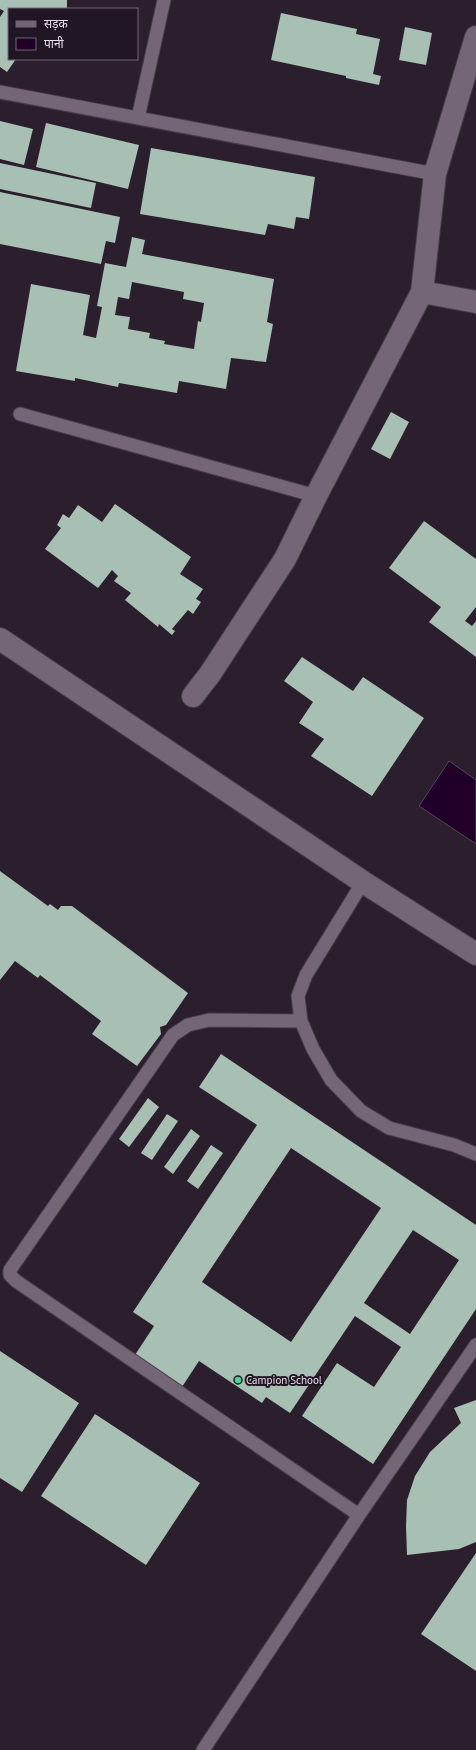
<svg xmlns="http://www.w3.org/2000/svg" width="476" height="1750" font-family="'PT Sans','Noto Sans Devanagari',sans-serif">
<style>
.water{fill:#200029;stroke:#5b4362}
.building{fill:#a8bfb3;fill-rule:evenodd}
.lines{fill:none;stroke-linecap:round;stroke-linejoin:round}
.lane-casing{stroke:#463c48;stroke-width:15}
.street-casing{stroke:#463c48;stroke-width:24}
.lane{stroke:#746677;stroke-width:13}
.street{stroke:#746677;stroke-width:22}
.poi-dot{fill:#48d49d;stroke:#211624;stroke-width:1.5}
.labels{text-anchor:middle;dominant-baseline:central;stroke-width:4;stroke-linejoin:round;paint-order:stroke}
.poi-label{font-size:11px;fill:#e6dee8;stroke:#211624;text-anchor:start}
</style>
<rect width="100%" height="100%" fill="#2b1f2e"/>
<path class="water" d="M449 761 476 780V844L419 806Z"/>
<path class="building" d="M0 0H67V9H9V59H16L7 72 0 67V17L4 11 0 9Z
M281 13 357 29 356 34 380 39 373 74 381 76 379 85 346 78V76L271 60Z
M405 27 432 33 426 65 399 60Z
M0 121 33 129 24 165 0 159Z
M46 123 139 145 128 189 36 167Z
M151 148 315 177 309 219 296 217 294 229 268 224 265 235 140 214Z
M0 163 96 183 91 208 0 189Z
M0 192 120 217 115 243 106 241 101 264 0 244Z
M132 237 145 240 142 254 274 279 267 322 273 324 266 362 231 358 226 389 179 381 177 393 119 383 118 387 75 378V381L16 371 31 284 90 295 83 335 96 338 102 307 97 306 105 263 126 267ZM132 282 184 292 183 299 204 303 201 322 198 321 194 349 164 344 165 341 149 338 150 333 128 329 130 317 115 315 118 297 129 299Z
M391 412 409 422 390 459 371 449Z
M115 504 191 557 180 574 203 589 196 599 201 602 193 614 188 610 172 629 175 631 172 635 159 624 158 627 125 600 131 593 114 581 118 576 112 570 98 588 45 549 61 528 57 525 63 514 69 518 78 505 102 522Z
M424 521 476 559V607L465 621 472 626 476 621V657L429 622 441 607 389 568Z
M302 657 353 691 363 677 424 718 372 796 311 756 324 739 299 723 313 702 284 681Z
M0 871 48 906 50 904 58 910 61 906H72L188 993 166 1025 160 1027 161 1034 137 1066 92 1034 101 1021 40 975 38 978 15 961 0 980Z
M221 1054 476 1225V1309L373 1464 302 1416 337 1363 374 1387 401 1347 355 1316 290 1413 266 1397 262 1403 199 1361 180 1390 133 1358 154 1326 133 1312 257 1125 199 1087ZM291 1148 381 1208 291 1342 202 1282ZM413 1230 459 1260 410 1334 364 1303Z
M148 1098 159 1107 129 1147 119 1139Z
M167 1114 178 1121 152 1160 141 1153Z
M191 1129 200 1136 173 1174 164 1167Z
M211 1145 223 1153 198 1189 187 1181Z
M0 1351 79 1403 22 1492 0 1478Z
M476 1400V1542L459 1549 407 1555 406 1526 407 1500 415 1476 430 1452 461 1423 454 1408Z
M95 1414 200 1483 146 1565 41 1496Z
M476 1553V1671L421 1634Z"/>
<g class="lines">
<g class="lane-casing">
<path id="lane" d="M0 92 435 174
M138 118 164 0
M20 414 316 496
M363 882 306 975 298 996 301 1021 313 1049 331 1080 361 1111 389 1128 454 1145 476 1154
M301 1021 209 1020 188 1025 173 1035 10 1270V1275L16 1281 359 1515
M203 1750 359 1515 476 1345"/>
</g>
<g class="street-casing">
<path id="street" d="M422 292 476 302
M0 639 363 882 476 954
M193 696 210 674 285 559 316 496 422 292 435 174 476 37"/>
</g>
<use href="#lane" class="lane"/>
<use href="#street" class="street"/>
</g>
<circle class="poi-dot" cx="238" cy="1380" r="4"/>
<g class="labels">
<g class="poi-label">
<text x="246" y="1380">Campion School</text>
</g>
</g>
<rect x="8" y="8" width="130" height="52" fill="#211624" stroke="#706672"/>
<rect x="16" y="21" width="20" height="6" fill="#746677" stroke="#706672"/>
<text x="44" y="28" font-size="12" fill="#e6dee8">सड़क</text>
<rect x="16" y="38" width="20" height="12" fill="#200029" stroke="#706672"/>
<text x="44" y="48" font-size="12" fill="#e6dee8">पानी</text>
</svg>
